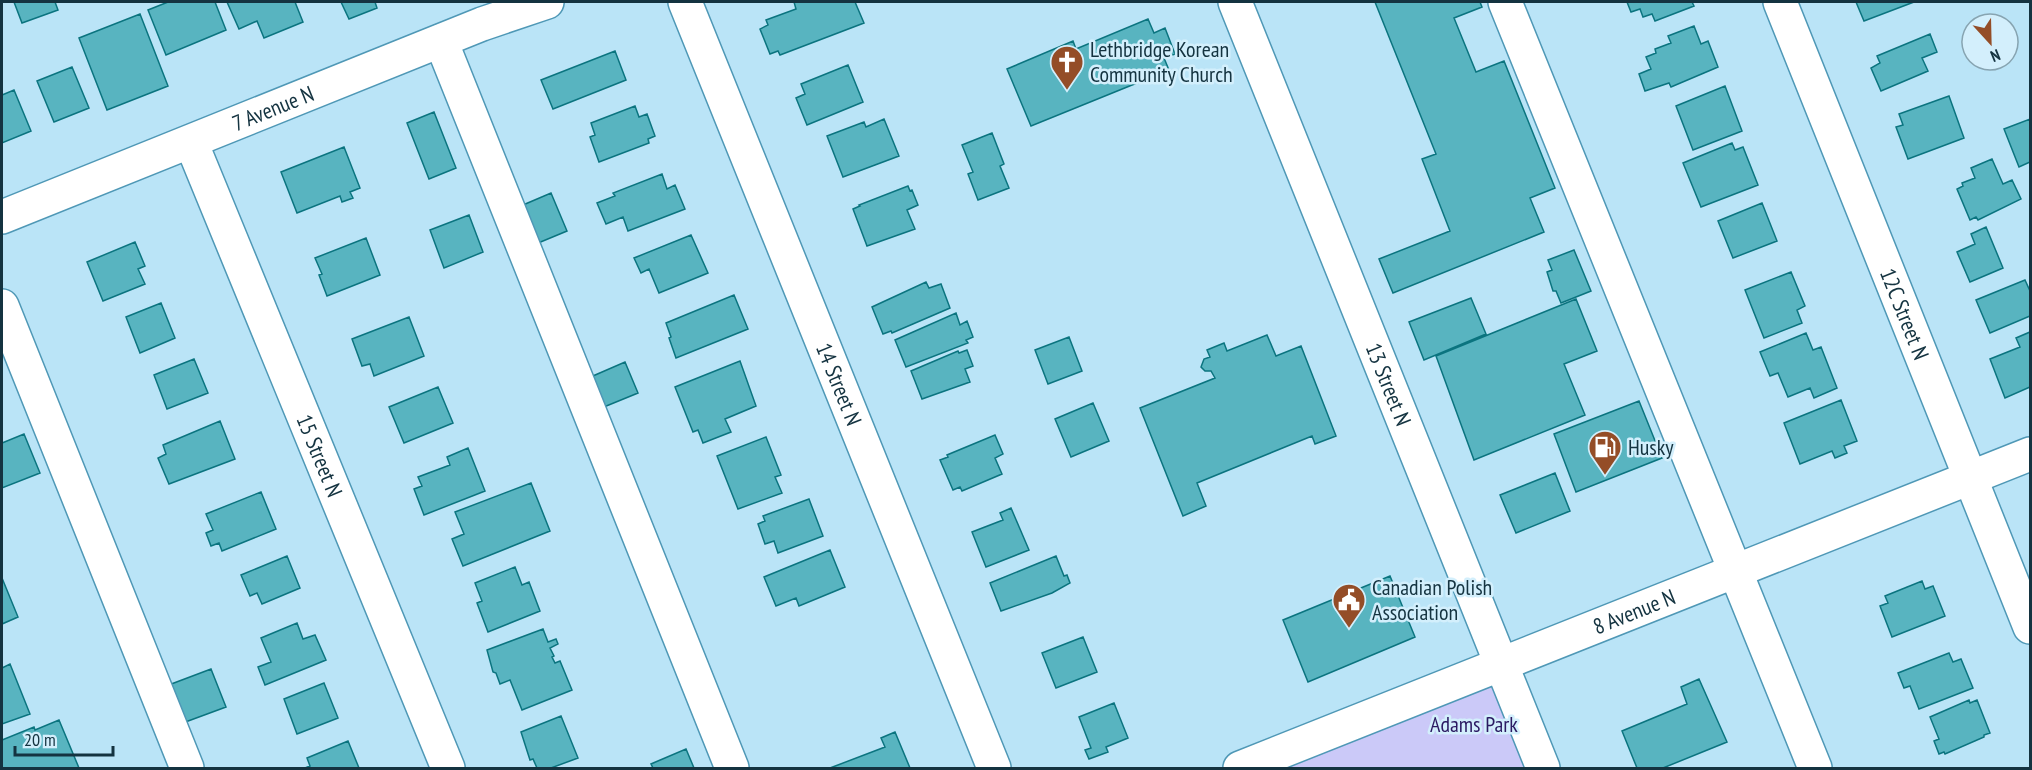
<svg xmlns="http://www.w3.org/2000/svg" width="2032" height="770" font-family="'PT Sans Narrow',sans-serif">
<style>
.green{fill:#cbc9f8}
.building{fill:#58b4c0;stroke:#0b747f;stroke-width:1.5}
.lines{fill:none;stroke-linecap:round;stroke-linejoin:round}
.minor-casing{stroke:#4f98b6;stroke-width:36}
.minor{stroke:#fff;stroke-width:33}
.labels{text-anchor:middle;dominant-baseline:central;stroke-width:5;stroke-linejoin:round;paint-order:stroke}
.poi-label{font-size:22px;fill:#143340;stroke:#d3effc;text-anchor:start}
.street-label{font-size:22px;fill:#143340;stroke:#d3effc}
.park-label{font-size:22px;fill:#2b1a62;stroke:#d3effc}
</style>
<rect width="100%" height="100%" fill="#bae4f7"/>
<path class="green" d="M1501 665 1543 768H1239Z"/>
<path class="building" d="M14 2H55L58 10 22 23Z
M168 2H215L226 30 166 55 148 10Z
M227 2H295L303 22 264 38 257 21 239 29Z
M341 2H375L377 8 349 19Z
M794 2H855L864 23 780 55 778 51 770 54 760 29 768 25 766 20 796 9Z
M1375 2H1480L1482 7 1454 18 1476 72 1504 61 1555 188 1530 198 1544 232 1393 293 1379 259 1450 231 1422 159 1436 154Z
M1627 2H1692L1694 6 1655 21 1652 14 1643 17 1640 9 1631 12Z
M1856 2H1914L1864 21Z
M140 14 168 86 107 110 79 38Z
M1148 19 1154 33 1165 28 1175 54 1164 58 1169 70 1031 126 1007 69 1073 41 1076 49Z
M1694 26 1701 44 1708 41 1718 67 1671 87 1669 83 1645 91 1639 74 1651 69 1646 57 1656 53 1655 49 1671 43 1668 36Z
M1930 34 1937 52 1922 58 1928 71 1881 91 1871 68 1880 63 1877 56Z
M615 51 626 80 553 109 541 80Z
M848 65 863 102 807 125 796 98 805 94 801 84Z
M72 67 89 108 54 122 37 81Z
M1725 86 1742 131 1693 150 1676 106Z
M14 90 31 131 2 143V95Z
M1949 96 1964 138 1908 159 1896 127 1903 125 1899 114Z
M635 106 639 117 647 114 655 136 648 139 649 143 599 162 590 137 595 135 591 123Z
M434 112 456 168 429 179 407 123Z
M884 119 899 156 843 177 827 136 864 122 866 127Z
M2030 119V162L2019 167 2004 129Z
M992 133 1004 164 1000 166 1009 188 978 200 968 174 973 172 962 145Z
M1732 143 1735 150 1743 147 1758 185 1701 207 1683 163Z
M344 147 360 188 350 192 353 198 342 202 340 196 297 213 281 172Z
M1992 159 2003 184 2012 180 2021 199 1978 220 1976 217 1970 220 1957 189 1963 186 1962 183 1975 178 1971 168Z
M662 174 667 189 675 185 685 209 628 231 623 217 606 224 597 203 615 196 613 193Z
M908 186 910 191 912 190 918 205 907 210 915 229 867 246 853 209 860 206 859 205Z
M551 193 567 231 531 246 516 208Z
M1762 203 1777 241 1733 258 1718 221Z
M469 215 483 252 444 268 430 230Z
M1986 227 2003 268 1970 282 1957 252 1975 244 1971 234Z
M691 235 708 273 659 293 649 269 641 273 634 258Z
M366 238 380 275 327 296 319 275 322 274 315 258Z
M135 242 145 266 138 269 145 284 103 301 87 262Z
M1574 250 1591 291 1561 303 1556 291H1553L1547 272 1552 270 1548 260Z
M1791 272 1805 306 1797 310 1802 323 1764 338 1745 290Z
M2025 280 2030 291V316L1990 333 1976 300Z
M926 282 929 288 941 284 950 308 892 333 891 331 883 334 872 307Z
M734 295 748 329 676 358 669 338 671 337 666 323Z
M1471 298 1486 334 1424 360 1409 322Z
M1576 299 1597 351 1564 364 1585 415 1474 460 1436 356Z
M161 303 175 338 140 353 126 317Z
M956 313 960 325 967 321 973 337 966 340 968 343 906 367 895 340Z
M409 317 424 356 374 376 370 364 362 366 352 339Z
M2030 332V387L2005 398 1990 359 2020 347 2016 338Z
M1806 333 1813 350 1821 347 1837 388 1814 398 1810 388 1788 397 1778 373 1770 376 1760 352Z
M1267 335 1276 356 1301 346 1336 436 1315 444 1312 436 1197 483 1206 506 1183 516 1140 408 1215 378 1211 371H1205L1201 367 1204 359 1210 357 1207 350 1224 343 1227 351Z
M1069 337 1082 371 1048 384 1035 350Z
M967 350 973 366 965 369 970 382 922 399 911 371 958 351 959 353Z
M194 359 208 393 167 409 154 375Z
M740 361 756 406 725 419 731 432 703 443 698 430 693 432 675 387Z
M625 362 638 393 599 409 586 379Z
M438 387 453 423 404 443 389 407Z
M1841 400 1857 441 1844 446 1847 453 1835 458 1832 451 1800 464 1784 423Z
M1639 401 1662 458 1576 492 1554 434Z
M1093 403 1109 441 1071 457 1055 419Z
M220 421 235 459 169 484 158 458 166 454 163 445Z
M24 434 40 473 2 488V443Z
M995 435 1003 454 995 458 1002 474 962 491 960 487 953 490 940 460 948 457 947 455Z
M766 437 781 475 775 477 782 493 738 509 717 456Z
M468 448 485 491 424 515 414 489 422 486 418 477 450 465 447 457Z
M1555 473 1570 511 1516 533 1500 495Z
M531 483 550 531 463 566 452 539 464 534 455 512Z
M261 492 276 529 222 551 219 543 211 546 206 533 213 530 206 514Z
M809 499 823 536 778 553 774 541 765 544 758 524 765 521 763 516Z
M1011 508 1029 550 986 567 972 532 1003 520 1000 513Z
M830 550 845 587 799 606 796 598 776 606 764 577Z
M287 556 300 588 262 604 257 593 250 596 241 575Z
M1056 556 1064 576 1067 575 1070 583 1052 593 1001 611 990 583Z
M515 567 522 585 529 582 540 611 488 632 477 603 482 601 475 583Z
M1390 576 1415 637 1308 682 1283 620Z
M2 578 18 617 2 624Z
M1922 581 1925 589 1933 586 1945 616 1892 637 1880 606 1888 603 1885 596Z
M297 623 303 639 315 635 326 660 265 685 258 667 271 662 261 638Z
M543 629 548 642 556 639 558 644 550 648 554 656 552 657 555 663 560 661 572 690 522 710 510 680 500 684 496 673 493 672 487 650Z
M1083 637 1097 672 1056 688 1042 653Z
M1949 653 1953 662 1961 659 1973 688 1919 709 1910 686 1904 688 1898 673Z
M10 664 30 714 2 724V668Z
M211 669 226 707 180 724 166 686Z
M1699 679 1727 742 1663 768H1637L1622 731 1687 704 1681 687Z
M324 683 338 718 297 734 284 699Z
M1969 700 1970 703 1977 700 1990 733 1984 735V737L1945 754 1944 752 1939 754 1934 741 1939 739 1930 717Z
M1114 703 1128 738 1106 747 1108 752 1089 759 1085 750 1091 748 1079 717Z
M561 716 578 758 551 768H537L533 759 530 760 521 732Z
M59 720 79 768H2V740L34 727 35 730Z
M895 732 910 768H830L885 747 881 738Z
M348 741 359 768H305L310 766 307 758Z
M686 749 694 768H653L651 764Z"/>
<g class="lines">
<g class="minor-casing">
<g id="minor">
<path id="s1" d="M685 2 994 768"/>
<path id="s2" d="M1235 2 1543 768"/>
<path d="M1505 2 1815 768"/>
<path id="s3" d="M1780 2 2030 627"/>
<path d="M441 41 732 768"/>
<path id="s4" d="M191 142 448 768"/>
<path id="s5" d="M2 217 482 24 547 2"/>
<path d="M2 306 187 768"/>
<path id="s6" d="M1240 768 2030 454"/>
</g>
</g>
<use href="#minor" class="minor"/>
</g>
<defs>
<g id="church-pin" transform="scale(1.725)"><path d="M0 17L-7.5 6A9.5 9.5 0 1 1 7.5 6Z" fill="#944d27" stroke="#d3effc"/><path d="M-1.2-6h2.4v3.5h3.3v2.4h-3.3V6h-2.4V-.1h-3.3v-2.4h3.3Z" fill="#fff"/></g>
<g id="fuel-pin" transform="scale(1.725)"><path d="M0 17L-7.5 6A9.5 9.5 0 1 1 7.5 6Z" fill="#944d27" stroke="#d3effc"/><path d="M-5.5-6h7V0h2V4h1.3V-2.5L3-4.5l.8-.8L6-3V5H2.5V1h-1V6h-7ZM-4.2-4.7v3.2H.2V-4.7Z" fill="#fff"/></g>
<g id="civic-pin" transform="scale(1.725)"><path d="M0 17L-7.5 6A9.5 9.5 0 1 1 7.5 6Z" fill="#944d27" stroke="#d3effc"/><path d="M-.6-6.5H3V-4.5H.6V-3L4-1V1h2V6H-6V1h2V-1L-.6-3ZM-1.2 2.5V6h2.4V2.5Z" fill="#fff"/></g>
</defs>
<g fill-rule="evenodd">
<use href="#church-pin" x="1067" y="62"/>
<use href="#fuel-pin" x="1605" y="447"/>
<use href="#civic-pin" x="1349" y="600"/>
</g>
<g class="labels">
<g class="poi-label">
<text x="1090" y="49">Lethbridge Korean<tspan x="1090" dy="25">Community Church</tspan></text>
<text x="1628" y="447">Husky</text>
<text x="1372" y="587">Canadian Polish<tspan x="1372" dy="25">Association</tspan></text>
</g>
<g class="street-label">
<text stroke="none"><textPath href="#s5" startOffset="292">7 Avenue N</textPath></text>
<text stroke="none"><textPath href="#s3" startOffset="336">12C Street N</textPath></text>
<text stroke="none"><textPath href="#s1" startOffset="412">14 Street N</textPath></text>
<text stroke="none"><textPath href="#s2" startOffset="412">13 Street N</textPath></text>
<text stroke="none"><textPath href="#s4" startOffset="339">15 Street N</textPath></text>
<text stroke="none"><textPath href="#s6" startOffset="424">8 Avenue N</textPath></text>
</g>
<g class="park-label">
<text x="1474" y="724">Adams Park</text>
</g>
</g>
<rect width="2032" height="770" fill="none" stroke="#143340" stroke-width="6"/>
<g transform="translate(1990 42) rotate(158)"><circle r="28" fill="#d3effc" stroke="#87a4b1" stroke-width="1.5"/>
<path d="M0-4.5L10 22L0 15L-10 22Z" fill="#944d27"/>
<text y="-9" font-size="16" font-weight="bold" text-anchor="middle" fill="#143340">N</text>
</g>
<path d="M15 746v9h98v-9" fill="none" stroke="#143340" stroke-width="3"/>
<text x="24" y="746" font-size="18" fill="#143340" stroke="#d3effc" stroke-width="4.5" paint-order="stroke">20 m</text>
</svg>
